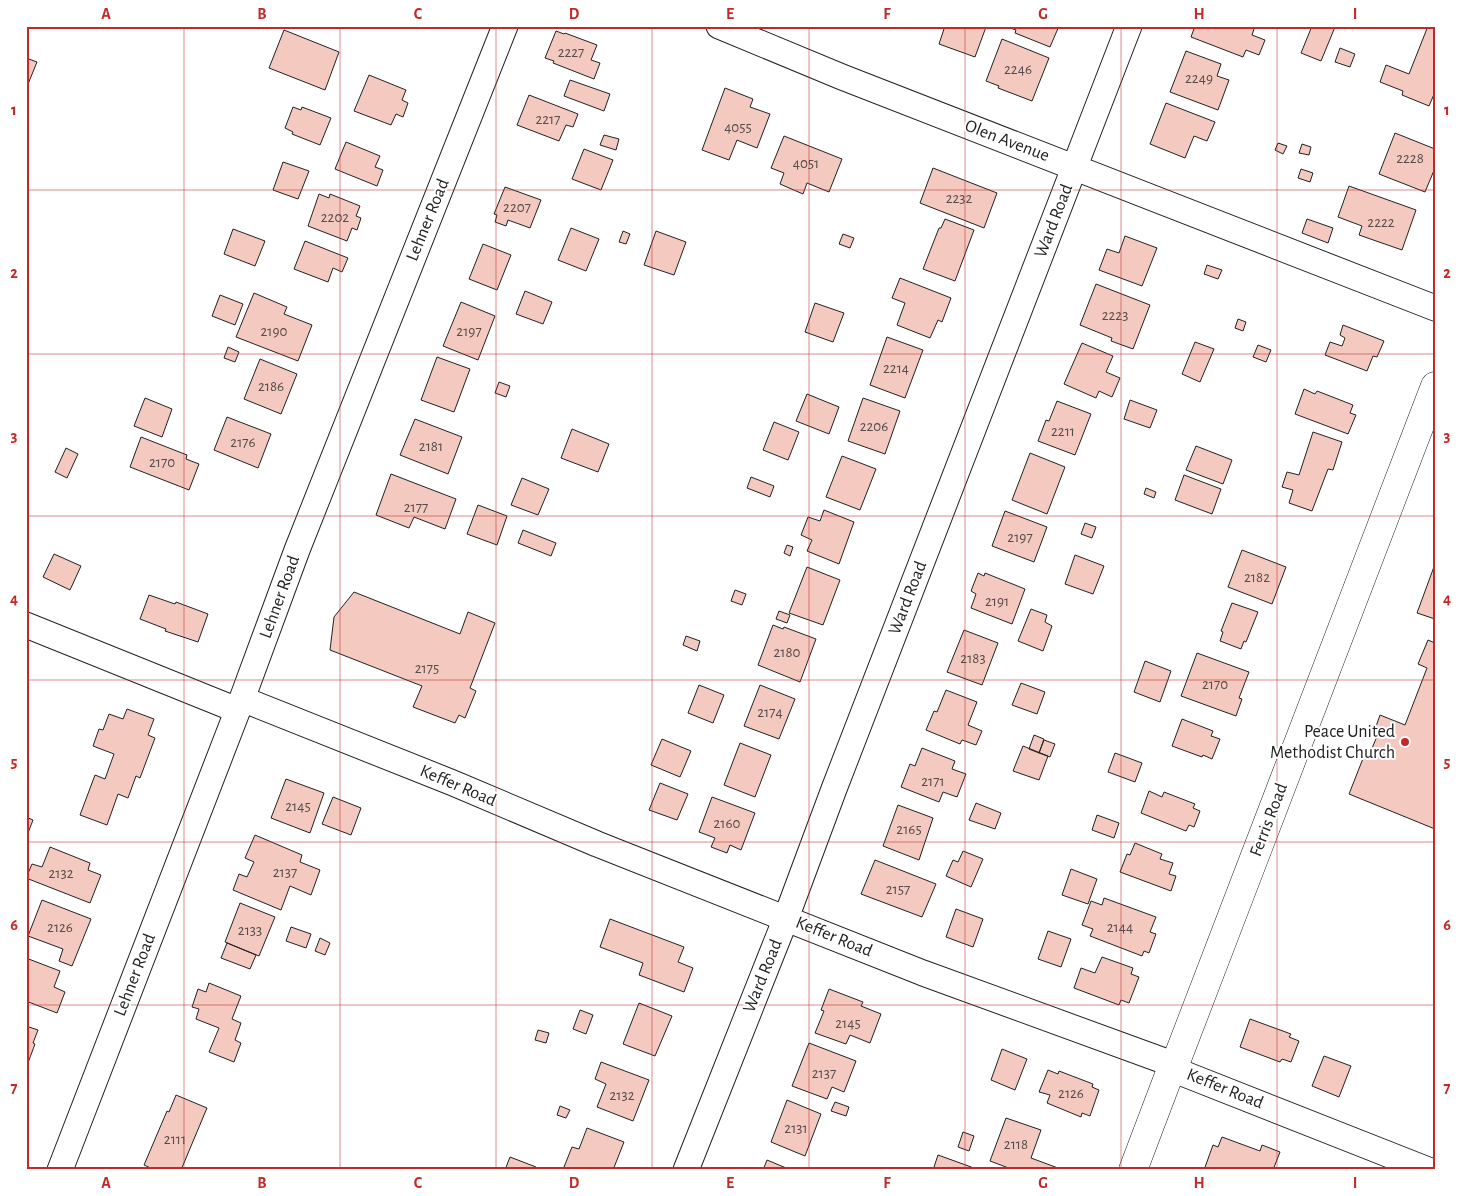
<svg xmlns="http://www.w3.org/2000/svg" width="1461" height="1196" font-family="'Alegreya Sans',sans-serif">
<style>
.building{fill:#f3c9c0;stroke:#222}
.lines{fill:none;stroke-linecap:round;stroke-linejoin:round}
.minor-casing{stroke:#222;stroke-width:27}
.secondary-casing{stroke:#222;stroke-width:29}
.minor{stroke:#fff;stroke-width:25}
.secondary{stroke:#fff;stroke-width:28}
.grid{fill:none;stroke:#c62828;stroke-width:1;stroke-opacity:0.55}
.poi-dot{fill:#c62828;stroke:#fff;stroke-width:2}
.labels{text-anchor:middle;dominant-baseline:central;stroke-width:4;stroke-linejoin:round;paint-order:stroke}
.number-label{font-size:15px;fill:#564c4a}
.street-label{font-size:18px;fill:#222;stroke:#fff}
.poi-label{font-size:18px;fill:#222;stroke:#fff;text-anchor:end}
.neatline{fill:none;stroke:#c62828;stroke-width:2}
.grid-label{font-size:16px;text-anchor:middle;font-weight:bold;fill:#c62828}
</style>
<rect width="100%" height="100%" fill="#fff"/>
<path class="building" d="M945 26 986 27 975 57 939 44Z
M1005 26H1059L1050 47 1015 33 1016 30Z
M1195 26H1255L1252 35 1265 40 1259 55 1246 50 1243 57 1191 37Z
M1312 26 1335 27 1321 61 1301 53Z
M1428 26H1435V92L1429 106 1402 95 1403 91 1380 82 1386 65 1409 74Z
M284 30 339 52 325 90 269 68Z
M556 31 564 34 565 33 597 45 591 60 600 63 594 79 553 63 554 61 545 58Z
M1002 39 1049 58 1032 101 998 88 999 86 986 81Z
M1340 48 1355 54 1350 67 1335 62Z
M1186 51 1221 64 1217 76 1229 80 1218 110 1170 92Z
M26 58 37 62 26 89Z
M369 75 406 90 402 100 408 103 403 117 396 114 391 125 354 111Z
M570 80 610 94 604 111 564 96Z
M725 88 753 99 750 107 770 114 757 148 737 140 729 160 702 150Z
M529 95 578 114 573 127 566 125 559 141 517 125Z
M1166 103 1215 122 1207 141 1194 136 1185 158 1150 144Z
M293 107 301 110 302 107 331 118 320 145 292 134 293 132 285 128Z
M1395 133 1435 149V168L1425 192 1379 174Z
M604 135 619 139 616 150 600 145Z
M784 136 842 159 829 192 807 183 803 194 780 184 784 173 771 168Z
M346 142 380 156 375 167 383 170 377 186 335 169Z
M1278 143 1287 146 1283 154 1275 150Z
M1302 144 1311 147 1309 155 1299 153Z
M584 149 613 160 601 190 572 179Z
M283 162 309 171 298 199 273 190Z
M933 168 997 193 984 228 920 203Z
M1301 169 1313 173 1310 182 1298 178Z
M1349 186 1416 210 1402 250 1359 235 1362 226 1338 217Z
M505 187 541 200 530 228 508 220 506 226 495 222 497 215 494 214Z
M319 194 329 198 330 194 360 206 356 216 361 218 357 230 352 228 347 241 308 226Z
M945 219 974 230 955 281 923 269 939 228H941Z
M1307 219 1333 228 1328 243 1302 233Z
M571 228 599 239 586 271 558 260Z
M233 229 265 241 255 266 224 254Z
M623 231 630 234 626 244 619 242Z
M656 231 686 242 674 275 644 265Z
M843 234 854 238 850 248 839 244Z
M1125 236 1157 248 1142 286 1099 270 1107 249 1119 253Z
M305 241 348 258 342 272 333 268 328 282 294 269Z
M483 244 511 255 497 290 469 279Z
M1207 265 1222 270 1218 279 1204 274Z
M900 278 951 298 942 322 938 320 930 338 897 325 905 303 892 298Z
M1096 284 1150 305 1133 349 1111 341 1112 338 1080 325Z
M525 291 552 302 543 324 516 314Z
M254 293 287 307 284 314 312 325 298 361 236 337Z
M220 295 243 304 235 325 212 316Z
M461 302 495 316 478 360 443 346Z
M815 303 844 313 833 342 805 332Z
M1238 319 1246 322 1243 331 1235 328Z
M1343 325 1384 341 1377 357 1373 356 1367 371 1325 355 1330 342 1342 346 1345 338 1340 335Z
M887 337 923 350 905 398 870 385Z
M1195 342 1214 349 1200 382 1182 374Z
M1082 343 1113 356 1106 372 1120 378 1112 397 1099 391 1096 398 1064 384Z
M1258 345 1271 350 1266 362 1253 357Z
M228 347 239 352 235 362 224 358Z
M437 357 470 369 454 412 421 400Z
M260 359 297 374 281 414 244 399Z
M499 382 510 386 506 397 495 393Z
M1304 389 1315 394 1317 391 1353 405 1350 413 1356 415 1348 434 1295 414Z
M807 394 839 407 829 434 796 421Z
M145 398 172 409 162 437 134 426Z
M863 398 900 411 885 454 848 441Z
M1130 400 1157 410 1150 428 1124 419Z
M1057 401 1091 414 1075 455 1038 441 1046 420 1049 421Z
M227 417 271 434 258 468 214 450Z
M415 419 462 437 448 474 400 455Z
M774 422 799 432 788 460 763 450Z
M572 429 609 444 598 472 561 458Z
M1313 432 1342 442 1333 470 1328 469 1312 511 1289 503 1293 490 1282 487 1287 472 1299 475Z
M141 437 187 455 186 459 199 464 189 490 130 467Z
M1196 446 1232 460 1223 484 1186 470Z
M66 448 78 454 67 478 55 472Z
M1030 453 1065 467 1047 514 1012 500Z
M842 456 876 469 860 510 826 497Z
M391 474 456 499 445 529 414 517 409 528 376 515Z
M1184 475 1221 489 1212 514 1175 500Z
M751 477 774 486 770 497 747 488Z
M522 478 549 489 538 515 511 505Z
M1146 488 1156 492 1154 498 1144 494Z
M478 505 507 516 497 545 467 534Z
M824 510 854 522 839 564 807 551 812 540 801 535 808 517 820 521Z
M1005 511 1047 527 1034 562 992 546Z
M1085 523 1096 527 1092 538 1081 534Z
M523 530 556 543 551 556 518 543Z
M787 545 793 547 790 556 784 553Z
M1242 550 1286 567 1272 604 1228 587Z
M54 554 81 566 70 590 43 577Z
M1075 555 1104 566 1093 594 1065 584Z
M1435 564V619L1417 613Z
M807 567 840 580 823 625 789 613Z
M978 573 984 576 985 573 1025 589 1012 624 971 608 976 594 971 591Z
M735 590 746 594 742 605 731 601Z
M354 592 460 634 468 612 495 623 470 688 476 691 465 718 459 715 455 723 413 707 422 686 330 650 334 617Z
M149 595 175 604 176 602 208 614 198 642 165 631 166 629 140 619Z
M1232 603 1258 612 1246 642 1244 641 1241 649 1220 641 1223 632 1221 631Z
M1031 609 1047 615 1045 622 1052 626 1043 651 1018 641Z
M779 611 790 615 787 623 776 619Z
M773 625 783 629 784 627 816 639 800 682 758 665Z
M964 630 998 643 982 685 947 672Z
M686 636 700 641 697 651 683 645Z
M1428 640 1435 643V829L1349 794 1366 751 1370 753 1378 734 1374 732 1380 715 1405 725 1427 668 1418 664Z
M1197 653 1249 672 1239 698 1242 699 1236 716 1181 696Z
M1145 661 1171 671 1160 702 1134 692Z
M1021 683 1045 692 1037 714 1012 705Z
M699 685 724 695 713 723 688 713Z
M760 685 795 699 779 739 744 726Z
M946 690 977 702 968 725 982 731 976 745 962 740 960 744 926 730 934 711 937 712Z
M127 709 154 719 148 735 155 738 140 778 136 776 128 798 118 794 107 825 80 815 95 775 105 779 114 754 93 746 99 729 103 730 109 714 123 719Z
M1182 719 1213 731 1211 736 1220 739 1212 759 1203 755 1202 757 1172 746Z
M1034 735 1044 739 1039 753 1029 749Z
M662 739 691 751 680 777 651 765Z
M1044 740 1055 744 1050 757 1039 753Z
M740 743 771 755 755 797 724 785Z
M1023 746 1048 756 1039 780 1013 771Z
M922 748 955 761 952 769 966 774 957 797 943 792 939 802 901 787 910 764 915 766Z
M1115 753 1142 763 1135 782 1108 772Z
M286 779 324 793 310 833 271 818Z
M660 783 688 794 677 820 649 810Z
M1149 791 1162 797 1164 792 1195 804 1193 808 1200 811 1194 827 1189 825 1186 831 1141 813Z
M333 797 361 808 351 835 322 824Z
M712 797 755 813 741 850 730 845 727 853 711 847 715 838 699 832Z
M976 803 1001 813 995 829 969 820Z
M898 805 933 818 919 860 883 846Z
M1097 815 1119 823 1114 838 1092 830Z
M26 817 33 820 26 838Z
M255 835 302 855 300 862 320 870 311 895 290 886 281 910 233 890 239 874 247 877 254 862 245 858Z
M1135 843 1162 854 1160 859 1173 863 1169 874 1176 876 1171 891 1120 872 1127 854 1130 855Z
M50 847 90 863 88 870 101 875 90 903 26 878 32 864 42 867Z
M963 851 983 859 971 887 946 876 953 860 958 862Z
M875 860 936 884 922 917 861 894Z
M1071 869 1097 879 1088 904 1062 895Z
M1104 898 1156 917 1150 932 1156 934 1149 953 1144 951 1142 956 1090 936 1093 929 1082 925 1091 901 1102 905Z
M42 900 91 919 72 966 59 961 63 949 28 936Z
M240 903 275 917 259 956 225 942Z
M956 909 983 919 973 947 946 937Z
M610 919 684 947 678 962 693 968 684 992 639 975 643 963 600 947Z
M291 927 311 934 306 948 286 941Z
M1048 931 1071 939 1061 967 1038 959Z
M320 938 330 943 325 955 315 951Z
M227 943 256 955 250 969 221 958Z
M1102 957 1133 968 1131 974 1139 977 1129 1003 1121 1000 1119 1005 1074 988 1081 968 1095 973Z
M26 958 60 971 54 987 65 992 57 1013 26 1001Z
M209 983 241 996 232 1019 241 1023 235 1040 241 1043 234 1062 209 1052 219 1028 196 1019 199 1009 192 1007 198 989 206 992Z
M829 989 863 1002 861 1006 881 1014 870 1043 850 1035 846 1044 815 1033 824 1011 821 1010Z
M639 1003 672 1016 655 1056 623 1044Z
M580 1010 593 1015 586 1034 573 1029Z
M1250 1019 1291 1034 1289 1037 1299 1041 1291 1062 1282 1059 1280 1062 1240 1047Z
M26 1026 38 1030 33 1043 35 1044 26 1068Z
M538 1030 549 1033 546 1043 535 1040Z
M809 1043 856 1061 844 1092 832 1087 827 1099 792 1086Z
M1002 1049 1027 1059 1015 1090 991 1080Z
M1324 1056 1351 1066 1339 1097 1312 1086Z
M601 1062 649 1080 633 1121 597 1107 606 1084 595 1079Z
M1048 1070 1058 1074 1059 1071 1093 1084 1092 1087 1099 1090 1090 1116 1082 1113 1081 1117 1047 1103 1050 1095 1039 1092Z
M176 1095 207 1108 181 1170H155L144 1165 167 1111 169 1112Z
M787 1100 821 1114 805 1156 771 1142Z
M835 1102 849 1107 846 1116 831 1111Z
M560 1106 570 1110 566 1118 557 1115Z
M1006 1118 1041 1130 1031 1158 1058 1168 1057 1170H1014L990 1161Z
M587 1128 624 1142 613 1170H573L564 1167 572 1147 579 1149Z
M963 1132 974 1136 969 1151 958 1147Z
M1222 1137 1260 1151 1262 1145 1280 1152 1273 1170H1204L1213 1145 1218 1147Z
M938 1155 974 1168 973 1170H933Z
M510 1157 536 1167 535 1170H505Z
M767 1160 791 1170H763Z"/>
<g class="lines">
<g class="minor-casing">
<path id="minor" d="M719 26 842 77 1435 308
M26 625 237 710
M242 699 453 783 597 844 923 973 1167 1062 1182 1073 1428 1170
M60 1170 242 699 297 550 505 26
M686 1170 786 918 834 789 1129 26"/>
</g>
<g class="secondary-casing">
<path id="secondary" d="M1133 1170 1169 1075 1174 1067 1435 386"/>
</g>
<use href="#minor" class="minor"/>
<use href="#secondary" class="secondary"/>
</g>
<path class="grid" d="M184 26V1170M340 26V1170M496 26V1170M652 26V1170M809 26V1170M965 26V1170M1121 26V1170M1277 26V1170M26 190H1435M26 354H1435M26 516H1435M26 680H1435M26 842H1435M26 1005H1435"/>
<circle class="poi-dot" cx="1405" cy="742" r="5"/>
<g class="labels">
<g class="number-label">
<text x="571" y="52">2227</text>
<text x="1018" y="69">2246</text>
<text x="1199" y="78">2249</text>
<text x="548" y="119">2217</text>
<text x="738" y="127">4055</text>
<text x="1410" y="158">2228</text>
<text x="806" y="163">4051</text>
<text x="959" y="198">2232</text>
<text x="517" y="207">2207</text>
<text x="335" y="217">2202</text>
<text x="1381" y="222">2222</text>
<text x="1115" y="315">2223</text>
<text x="274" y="331">2190</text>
<text x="469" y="331">2197</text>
<text x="896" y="368">2214</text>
<text x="271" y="386">2186</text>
<text x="874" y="426">2206</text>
<text x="1063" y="431">2211</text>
<text x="243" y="442">2176</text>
<text x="431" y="446">2181</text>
<text x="162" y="462">2170</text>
<text x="416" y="507">2177</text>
<text x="1020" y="537">2197</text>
<text x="1257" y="577">2182</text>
<text x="997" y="601">2191</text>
<text x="787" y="652">2180</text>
<text x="973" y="658">2183</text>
<text x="427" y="668">2175</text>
<text x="1215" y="684">2170</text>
<text x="770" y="712">2174</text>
<text x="933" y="781">2171</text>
<text x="298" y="806">2145</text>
<text x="727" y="823">2160</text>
<text x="909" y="829">2165</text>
<text x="285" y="872">2137</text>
<text x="61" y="873">2132</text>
<text x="898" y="889">2157</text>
<text x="60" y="927">2126</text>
<text x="1120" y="927">2144</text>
<text x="250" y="930">2133</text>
<text x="848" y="1023">2145</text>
<text x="824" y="1073">2137</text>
<text x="1071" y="1093">2126</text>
<text x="622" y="1095">2132</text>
<text x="796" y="1128">2131</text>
<text x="175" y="1139">2111</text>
<text x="1016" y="1144">2118</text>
</g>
<g class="street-label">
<text transform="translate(1007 141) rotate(21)">Olen Avenue</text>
<text transform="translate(428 220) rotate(-68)">Lehner Road</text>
<text transform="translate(1054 221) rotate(-69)">Ward Road</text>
<text transform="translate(280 597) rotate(-70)">Lehner Road</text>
<text transform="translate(908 598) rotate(-69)">Ward Road</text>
<text transform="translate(458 786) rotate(23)">Keffer Road</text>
<text transform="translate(1269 820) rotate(-69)">Ferris Road</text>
<text transform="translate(834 937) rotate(22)">Keffer Road</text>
<text transform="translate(135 975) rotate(-69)">Lehner Road</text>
<text transform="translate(763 976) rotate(-68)">Ward Road</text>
<text transform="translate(1225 1089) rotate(22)">Keffer Road</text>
</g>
<g class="poi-label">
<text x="1395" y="732">Peace United<tspan x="1395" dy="21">Methodist Church</tspan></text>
</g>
</g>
<rect width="1461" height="1196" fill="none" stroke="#ffffff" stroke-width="55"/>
<rect x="28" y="28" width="1406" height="1140" class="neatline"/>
<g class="grid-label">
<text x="106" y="19">A</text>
<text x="262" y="19">B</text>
<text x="418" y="19">C</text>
<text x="574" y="19">D</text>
<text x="730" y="19">E</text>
<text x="887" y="19">F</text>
<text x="1043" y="19">G</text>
<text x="1199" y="19">H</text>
<text x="1355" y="19">I</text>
<text x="14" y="115">1</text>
<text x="1447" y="115">1</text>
<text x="14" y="278">2</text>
<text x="1447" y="278">2</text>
<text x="14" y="441">3</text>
<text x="1447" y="441">3</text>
<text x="14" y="604">4</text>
<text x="1447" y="604">4</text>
<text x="14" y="767">5</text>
<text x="1447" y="767">5</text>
<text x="14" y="930">6</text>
<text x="1447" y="930">6</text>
<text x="14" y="1093">7</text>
<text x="1447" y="1093">7</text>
<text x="106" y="1188">A</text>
<text x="262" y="1188">B</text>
<text x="418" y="1188">C</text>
<text x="574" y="1188">D</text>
<text x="730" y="1188">E</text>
<text x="887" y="1188">F</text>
<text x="1043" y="1188">G</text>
<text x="1199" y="1188">H</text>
<text x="1355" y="1188">I</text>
</g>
</svg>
